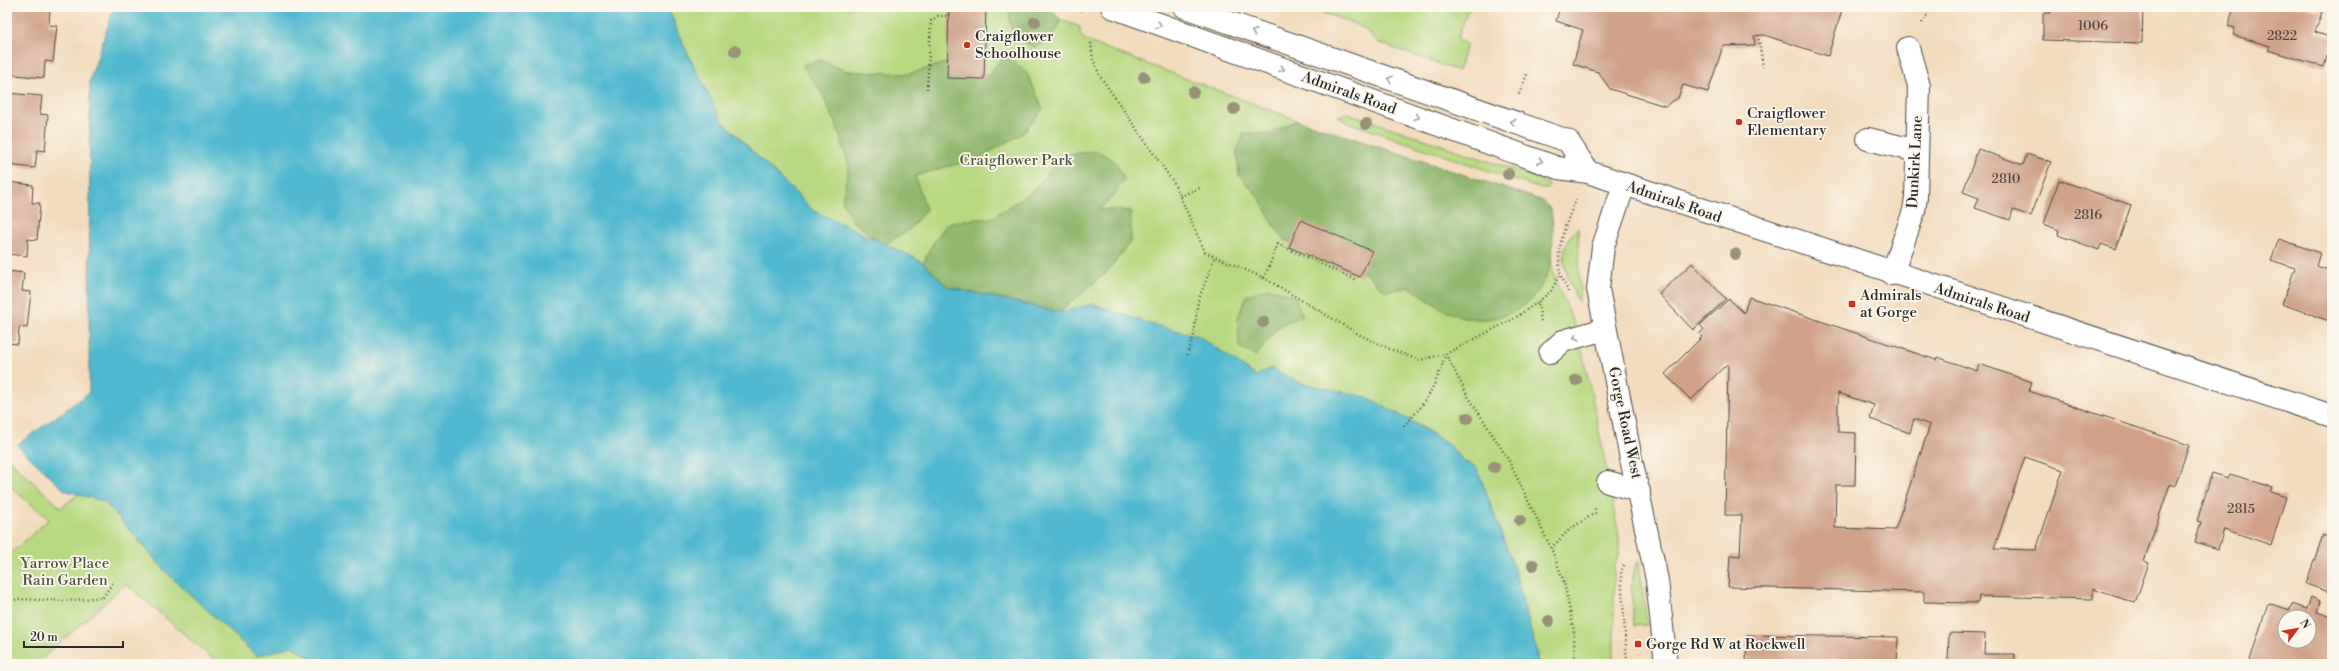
<svg xmlns="http://www.w3.org/2000/svg" width="2339" height="671" font-family="'Libre Bodoni',serif">
<style>
.green{fill:#b7d880;stroke:#718256}
.forest{fill:#91b86e;stroke:#5e724c}
.water{fill:#50b8ce;stroke:#3e727c}
.building{fill:#d0a288;fill-rule:evenodd}
.lines{fill:none;stroke-linecap:round;stroke-linejoin:round}
.minor-casing{stroke:#494641;stroke-width:24}
.major-casing{stroke:#494641;stroke-width:24}
.path{stroke:#494641;stroke-width:2.5;stroke-dasharray:1 3;stroke-linecap:butt}
.minor{stroke:#fff;stroke-width:22}
.major{stroke:#fff;stroke-width:22}
.tree{fill:#989278}
.oneway{stroke:#a0a0a0}
.poi-dot{fill:#c8321e;stroke:#fbf7ec;stroke-width:1.5}
.labels{text-anchor:middle;dominant-baseline:central;stroke-width:3.5;stroke-linejoin:round;paint-order:stroke}
.number-label{font-size:13px;fill:#544942}
.poi-label{font-size:15px;fill:#2b2b2b;stroke:#fbf7ec;text-anchor:start}
.street-label{font-size:15px;fill:#2b2b2b;stroke:#fbf7ec}
.park-label{font-size:15px;fill:#4e5640;stroke:#fbf7ec}
</style>
<rect width="100%" height="100%" fill="#fbf7ec"/>
<filter id="ink" filterUnits="userSpaceOnUse"><feTurbulence type="fractalNoise" baseFrequency=".025" numOctaves="2"/><feDisplacementMap in="SourceGraphic" scale="8" xChannelSelector="R" yChannelSelector="G"/><feConvolveMatrix kernelMatrix="1 2 1 2 8 2 1 2 1" color-interpolation-filters="sRGB"/></filter>
<filter id="wash" filterUnits="userSpaceOnUse"><feTurbulence type="fractalNoise" baseFrequency=".012" numOctaves="4" result="noise"/><feDisplacementMap in="SourceGraphic" scale="16" xChannelSelector="R" yChannelSelector="G"/><feGaussianBlur stdDeviation="0.9" result="paint"/><feColorMatrix in="noise" values="0 0 0 0 0 0 0 0 0 0 0 0 0 0 0 0 0 1.4 0 .05"/><feComposite in="paint" operator="in"/></filter>
<g filter="url(#wash)">
<rect width="100%" height="100%" fill="#f3dcbd"/>
<path class="green" d="M668 7H1026L1080 27V34L1086 41 1297 120 1543 201C1561 219 1548 245 1552 268 1558 293 1573 314 1579 339 1595 404 1606 470 1619 536V553L1614 568V664H1538L1536 650 1513 565 1477 468C1459 460 1459 453 1446 443 1431 432 1414 422 1397 414L1298 382 1271 368 1256 376 1199 336 1150 324 1093 304 1059 312 948 287 923 263 913 257 814 211 759 158 720 118 682 42Z
M1306 7H1473L1467 12 1457 40 1467 44 1458 71 1379 43 1364 29 1355 24Z
M1348 113 1535 177 1550 186 1547 189H1541L1344 121 1338 116Z
M1578 228 1580 292 1578 302C1570 285 1558 258 1568 240 1570 235 1575 231 1578 228Z
M7 458 61 508 78 494 105 502 168 574 257 656 292 646 321 664H219L126 584 36 664H7V557L49 519 7 484Z
M1639 562 1647 625 1634 626 1631 587 1636 563Z"/>
<path class="forest" d="M1011 7H1048L1061 20C1056 35 1049 41 1035 47 1015 40 1006 29 1011 7Z
M1005 55 1026 71 1043 109 1022 134 981 157 915 176 926 209 911 228 884 245 853 222 842 201 849 166 836 124 821 92 802 65 821 60 846 71 909 74 945 63 984 79Z
M1297 120 1543 201 1551 209C1553 228 1555 253 1548 272 1535 310 1494 328 1457 315 1440 310 1424 297 1410 287L1385 291 1367 274 1285 240 1274 226 1260 199 1239 175 1237 151 1244 133 1269 134Z
M1097 151 1115 161 1124 179 1112 198 1099 209 1131 211V241L1106 273 1059 312 948 287 923 263 933 243 948 223 993 217 1033 191 1063 155Z
M1269 288 1294 296 1303 316C1294 320 1281 323 1275 331 1268 339 1263 348 1256 356L1239 347 1238 317 1247 295Z"/>
<path class="water" d="M114 7H668L682 42 720 118 759 158 814 211 913 257 923 263 948 287 1059 312 1093 304 1150 324 1199 336 1256 376 1271 368 1298 382 1367 397 1411 421 1447 444 1464 462 1477 468 1513 565 1536 650 1538 664H321L292 646 257 656 168 574 105 502 64 490 17 445 89 393 90 80Z"/>
<g id="blocks">
<path class="building" d="M7 7H50L49 25 57 26 53 62 45 61 44 78 7 74Z
M949 7H986L984 79 947 78Z
M1560 7H1843L1828 56 1764 35 1754 36 1755 45 1723 46 1708 92 1683 85 1678 98 1665 106 1610 89 1598 72 1573 64 1583 30 1556 21Z
M2051 7H2143L2142 43 2043 40V13H2051Z
M2234 7H2307L2322 12 2315 32 2332 38 2324 67 2268 50 2270 46 2233 35 2235 28 2228 26Z
M7 93 42 96 40 114 48 115 45 151 37 150 35 168 7 165Z
M1978 149 2023 165 2027 154 2051 162 2031 216 2013 210 2010 220 1975 208 1979 198 1963 192Z
M2059 180 2131 205 2116 249 2101 244 2099 250 2058 235 2059 230 2044 224Z
M7 182 33 185 32 203H40L37 240 28 239 27 256 7 254Z
M1301 220 1372 251 1360 277 1289 247Z
M2279 239 2320 253 2316 266 2332 271V322L2282 304 2295 268 2271 260Z
M1692 263 1726 299 1693 330 1659 294Z
M7 271 24 273 22 291 31 292 27 328 19 327 18 344 7 343Z
M1749 297 1936 360 1937 357 1977 371 1979 364 2032 382 2029 391 2189 445 2175 486 2170 484 2144 561 2149 563 2135 603 2093 589V599L1979 596 1978 603 1924 602V592L1728 587 1730 555 1740 556 1742 515H1725L1728 366 1727 364 1691 400 1665 374 1702 337 1699 334 1704 329 1700 325 1729 299 1744 313ZM1838 393 1874 405 1870 419 1910 433 1914 419 1930 425 1895 530 1835 528 1836 485H1855L1856 433 1838 432ZM2025 457 2063 470 2036 550 1994 549Z
M2212 473 2228 478 2230 474 2272 487 2270 492 2286 497 2271 545 2224 529 2218 549 2195 542 2201 522 2197 521Z
M2323 535 2332 539V593L2306 584Z
M2311 597 2320 601 2317 612 2332 617V651L2328 664H2260L2250 660 2268 603 2290 610 2292 604 2307 609ZM2285 617H2309V641H2285Z
M1949 633 1985 634 1984 654H2015L2014 664H1948Z
M1747 635 1898 637 1897 664H1746Z"/>
</g>
</g>
<g filter="url(#ink)">
<use href="#blocks" fill-opacity="0" stroke="#494641" stroke-width="1"/>
<g class="lines">
<g class="minor-casing">
<path id="minor" d="M1868 139 1917 151
M1892 274 1914 211 1916 197 1919 86 1908 48
M1550 353 1563 341 1605 329
M1608 482 1639 491"/>
</g>
<g class="major-casing">
<path id="major" d="M1112 7 1558 168 1588 172 2332 416
M1185 7 1568 141 1588 172
M1624 185 1603 247 1598 289 1631 459 1657 580 1666 664"/>
</g>
<path class="path" d="M1069 7 1084 12
M1922 23 1928 14V7
M1758 35 1763 67
M1091 43 1093 59 1100 76 1174 183 1205 252 1264 278 1360 335 1390 349 1419 360 1446 354 1466 393 1508 459 1551 548 1564 582 1574 631 1575 664
M927 89 931 21 938 16H948V7
M1519 94 1528 72
M1180 196 1200 188
M1264 278 1278 244 1356 280
M1568 292C1566 286 1561 279 1560 272 1556 247 1566 222 1576 200
M1541 321 1538 302 1551 291 1560 274
M1187 355 1194 335 1198 301 1215 257
M1404 426C1428 401 1435 386 1446 354L1515 318 1538 302
M1551 548 1570 529 1595 513V508
M1624 565 1621 572 1627 664
M7 601 20 599 65 601 103 597 114 581"/>
<use href="#minor" class="minor"/>
<use href="#major" class="major"/>
</g>
<g class="tree">
<circle cx="1035" cy="22" r="6"/>
<circle cx="735" cy="51" r="6"/>
<circle cx="1144" cy="77" r="6"/>
<circle cx="1193" cy="92" r="6"/>
<circle cx="1234" cy="109" r="6"/>
<circle cx="1366" cy="124" r="6"/>
<circle cx="1508" cy="174" r="6"/>
<circle cx="1735" cy="254" r="6"/>
<circle cx="1263" cy="322" r="6"/>
<circle cx="1576" cy="380" r="6"/>
<circle cx="1467" cy="418" r="6"/>
<circle cx="1494" cy="467" r="6"/>
<circle cx="1520" cy="520" r="6"/>
<circle cx="1533" cy="565" r="6"/>
<circle cx="1549" cy="621" r="6"/>
</g>
<defs><path id="oneway-chevron" d="M-2-3.5L2.5 0L-2 3.5" fill="none" stroke-width="1.6" stroke-linecap="round" stroke-linejoin="round"/></defs>
<g class="oneway">
<use href="#oneway-chevron" transform="translate(1159 25) rotate(20)"/>
<use href="#oneway-chevron" transform="translate(1254 32) rotate(-160)"/>
<use href="#oneway-chevron" transform="translate(1282 69) rotate(20)"/>
<use href="#oneway-chevron" transform="translate(1390 79) rotate(-161)"/>
<use href="#oneway-chevron" transform="translate(1417 117) rotate(20)"/>
<use href="#oneway-chevron" transform="translate(1513 122) rotate(-161)"/>
<use href="#oneway-chevron" transform="translate(1540 161) rotate(20)"/>
<use href="#oneway-chevron" transform="translate(1576 337) rotate(164)"/>
</g>
</g>
<g class="poi-dot">
<circle cx="967" cy="45" r="4"/>
<circle cx="1739" cy="122" r="4"/>
<rect x="1848" y="300" width="8" height="8" rx="2"/>
<rect x="1634" y="640" width="8" height="8" rx="2"/>
</g>
<g class="labels">
<g class="number-label">
<text x="2093" y="26">1006</text>
<text x="2282" y="36">2822</text>
<text x="2006" y="179">2810</text>
<text x="2088" y="215">2816</text>
<text x="2241" y="509">2815</text>
</g>
<g class="poi-label">
<text x="975" y="36">Craigflower<tspan x="975" dy="17">Schoolhouse</tspan></text>
<text x="1747" y="113">Craigflower<tspan x="1747" dy="17">Elementary</tspan></text>
<text x="1860" y="295">Admirals<tspan x="1860" dy="17">at Gorge</tspan></text>
<text x="1646" y="644">Gorge Rd W at Rockwell</text>
</g>
<g class="street-label">
<text transform="translate(1349 93) rotate(20)">Admirals Road</text>
<text transform="translate(1915 162) rotate(-87)">Dunkirk Lane</text>
<text transform="translate(1674 202) rotate(19)">Admirals Road</text>
<text transform="translate(1982 303) rotate(18)">Admirals Road</text>
<text transform="translate(1625 423) rotate(78)">Gorge Road West</text>
</g>
<g class="park-label">
<text x="1016" y="160">Craigflower Park</text>
<text x="65" y="563">Yarrow Place<tspan x="65" dy="17">Rain Garden</tspan></text>
</g>
</g>
<rect width="2339" height="671" fill="none" stroke="#fbf7ec" stroke-width="24"/>
<g transform="translate(2297 629) rotate(58)"><circle r="19" fill="#fbf7ec" stroke="#a8a59f"/>
<path d="M0-3L7 15L0 10L-7 15Z" fill="#c8321e"/>
<text y="-6" font-size="11" font-weight="bold" text-anchor="middle" fill="#2b2b2b">N</text>
</g>
<path d="M24 641v6h99v-6" fill="none" stroke="#2b2b2b" stroke-width="2"/>
<text x="30" y="641" font-size="12" fill="#2b2b2b" stroke="#fbf7ec" stroke-width="3" paint-order="stroke">20 m</text>
</svg>
